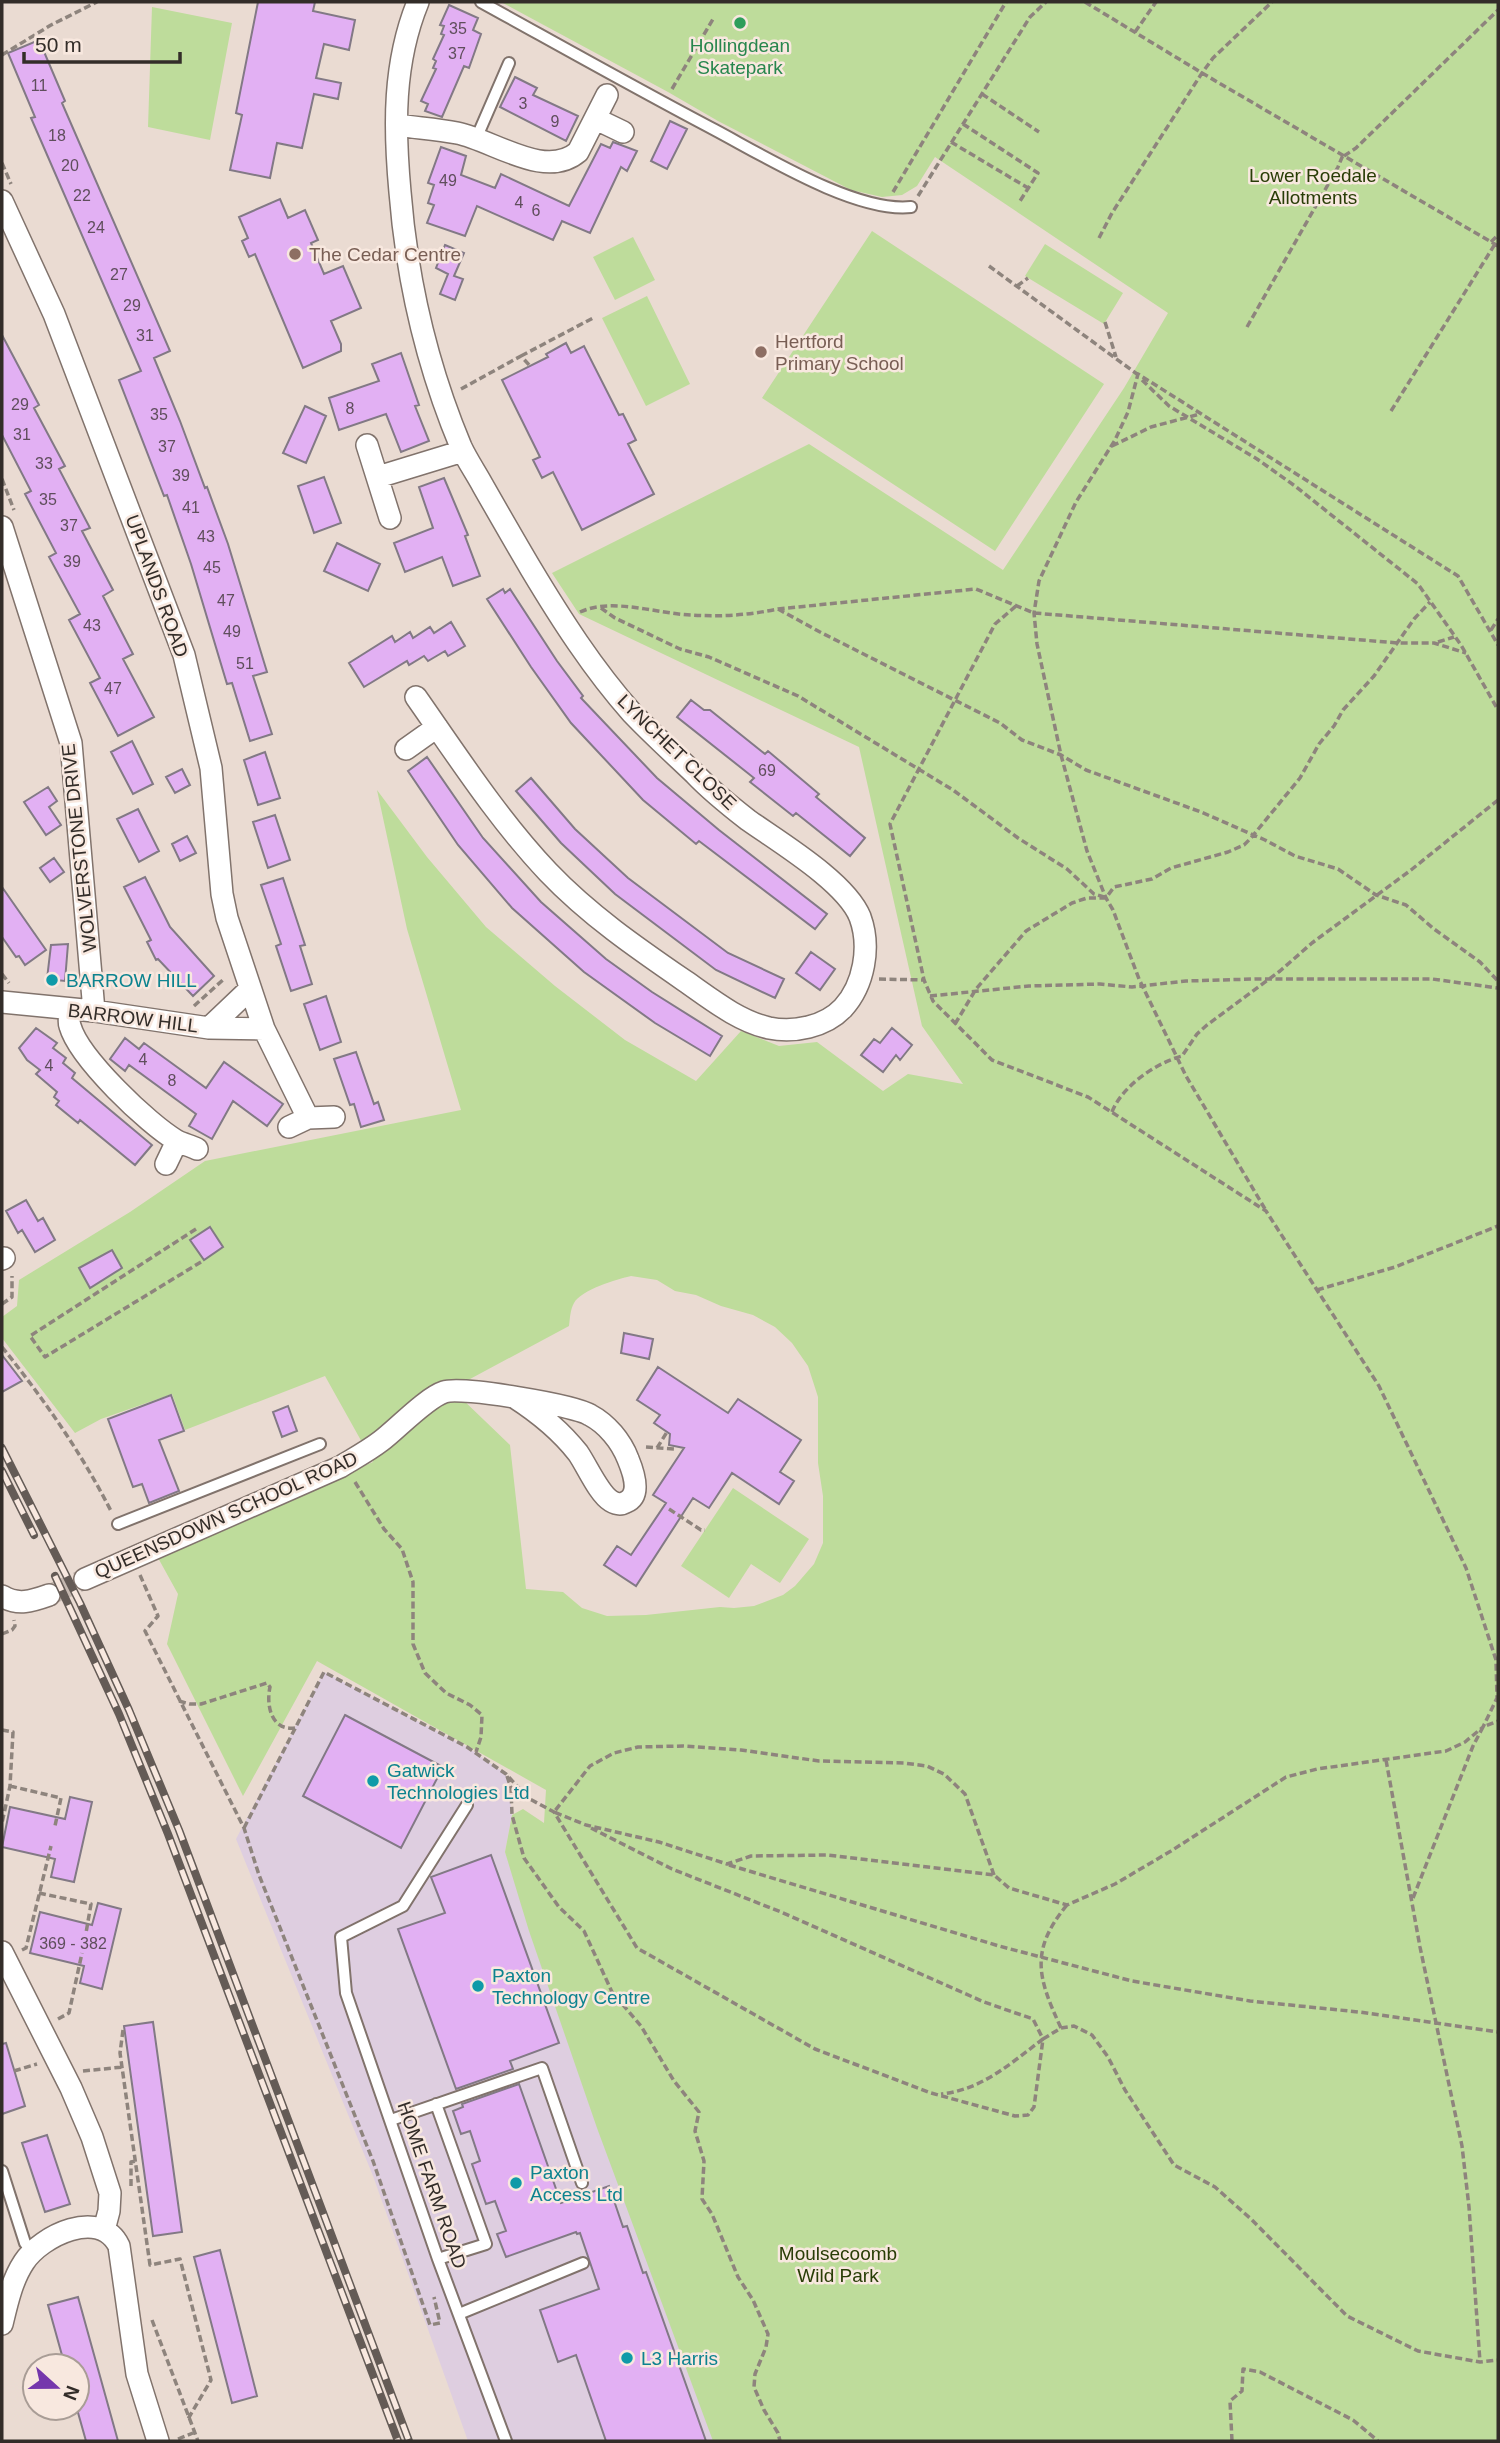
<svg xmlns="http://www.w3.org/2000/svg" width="1500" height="2443" font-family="Helvetica,sans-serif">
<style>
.industrial{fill:#decee0}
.green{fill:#bedc9b;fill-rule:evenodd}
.building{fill:#e2b0f3;stroke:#827985;stroke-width:2}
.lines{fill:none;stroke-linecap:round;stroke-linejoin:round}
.minor-tunnel{stroke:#c5b8b0;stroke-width:21;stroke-dasharray:21 10;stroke-linecap:butt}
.service-casing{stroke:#81736c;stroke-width:14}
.minor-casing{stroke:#81736c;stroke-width:24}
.path{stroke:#8e847d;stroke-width:3.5;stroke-dasharray:7 3.5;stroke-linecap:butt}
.service{stroke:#fff;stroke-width:10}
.minor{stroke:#fff;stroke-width:21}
.rail-casing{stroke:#645b56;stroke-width:8}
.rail{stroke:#f8e8df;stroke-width:5;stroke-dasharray:16;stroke-linecap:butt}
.leisure-dot{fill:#2e9e5b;stroke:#f8e8df;stroke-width:2.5}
.education-dot{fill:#8d6e63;stroke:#f8e8df;stroke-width:2.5}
.culture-dot{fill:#0f9aa8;stroke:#f8e8df;stroke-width:2.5}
.labels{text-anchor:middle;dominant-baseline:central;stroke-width:5;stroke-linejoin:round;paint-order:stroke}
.number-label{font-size:16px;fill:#5f4e5c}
.leisure-label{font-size:19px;fill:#27864d;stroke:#f8e8df}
.park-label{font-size:19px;fill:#293d06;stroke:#f8e8df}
.education-label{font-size:19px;fill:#785e54;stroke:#f8e8df;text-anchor:start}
.street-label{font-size:19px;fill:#332d29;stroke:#f8e8df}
.culture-label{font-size:19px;fill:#0d838f;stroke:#f8e8df;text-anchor:start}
</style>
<rect width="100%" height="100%" fill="#eadbd2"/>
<path class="industrial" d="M324 1672 467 1747 506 1774 512 1815 505 1852 719 2441H468L373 2176 236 1839Z"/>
<path class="green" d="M501 2H1498V2441H713L597 2128 529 1931 505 1852 512 1815 523 1809 544 1823 546 1790 317 1661 243 1796 167 1644 178 1594 157 1556 373 1462 325 1376 185 1430 172 1394 101 1419 75 1433 2 1338V1317L17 1306 19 1280 130 1212 205 1161 461 1110 407 929 377 790 427 857 486 927 555 986 625 1040 696 1081 741 1031 779 1046 817 1042 883 1091 908 1074 963 1084 922 1026 859 747 579 614 552 573 809 444 1003 570 1124 388 1168 313 935 157 917 186 902 195 882 197 851 190 718 121 668 92ZM631 1276 657 1280 675 1291 696 1295 721 1306 753 1315 775 1327 792 1343 808 1366 818 1397V1463L823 1496V1543L814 1564 795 1586 783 1595 754 1606 734 1608 720 1607 646 1615 607 1616 582 1608 563 1592 526 1589 510 1445 459 1396 457 1386 569 1326C570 1319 570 1310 574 1303 581 1290 617 1279 631 1276Z
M152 7 232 23 210 140 148 127Z
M872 231 1104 384 995 551 762 398Z
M633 237 655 280 615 300 593 257Z
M1045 244 1123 293 1104 324 1025 276Z
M647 296 690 384 646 406 602 318Z
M733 1488 809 1539 780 1583 751 1564 729 1598 681 1566Z"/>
<path class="building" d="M258 2H315L313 11 355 20 349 50 324 44 316 78 341 83 338 99 314 94 302 148 277 143 270 178 230 170 242 115 236 113Z
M449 5 478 18 473 30 481 34 469 68 464 66 442 117 425 111 428 104 421 101 436 69 433 68 436 61 433 59 444 35 441 34 444 26 440 25Z
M39 40 65 101 62 103 170 351 154 358 180 421 205 488 207 487 228 544 267 672 253 676 272 734 250 741 232 683 227 684 191 564 167 495 164 496 119 380 141 371 38 134 31 118 35 117 8 53Z
M515 77 537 88 533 95 578 116 566 141 500 107Z
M670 121 687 129 667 169 651 161Z
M613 142 637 151 627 171 621 167 590 233 562 221 553 240 477 206 465 236 427 223 434 205 428 203 434 185 428 183 441 147 466 156 461 175 495 188 501 174 569 206 601 144 610 148Z
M280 199 288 218 305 210 318 240 311 243 324 274 343 266 361 308 331 321 341 344V351L303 368 255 254 249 257 242 241 248 238 239 217Z
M445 245 464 253 454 276 463 279 455 300 440 294 448 274 436 268Z
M2 335 39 405 34 408 65 466 59 469 90 528 82 531 113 590 103 596 133 654 123 659 154 717 118 736 90 683 100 678 69 620 80 614 49 557 56 553 25 494 31 491 2 435Z
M566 343 571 353 584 346 619 415 623 414 636 440 628 444 654 494 582 530 553 472 542 478 533 460 540 457 502 380 548 357 546 354Z
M401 353 419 405 415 406 429 441 401 452 386 414 339 430 329 398 379 381 372 364Z
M305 406 326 416 306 463 283 453Z
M324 477 341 523 314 533 298 486Z
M444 478 468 535 465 536 480 576 453 586 442 557 405 572 394 543 433 528 419 487Z
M337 543 380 564 368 591 324 571Z
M503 589 505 593 510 589 557 661 583 696 581 698 657 778 719 830 827 914 815 929 699 841 696 844 643 800 571 723 531 667 487 599Z
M451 622 465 646 448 656 445 651 428 661 424 656 409 665 407 661 364 687 349 663 392 636 395 642 410 632 413 638 430 627 434 633Z
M691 700 704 710H710L765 754 768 751 819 794 816 797 865 838 850 856 796 813 793 816 750 782 754 778 677 717Z
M132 741 153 784 133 794 111 752Z
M265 752 280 798 258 805 244 760Z
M427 757 483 838 541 902 606 959 652 992 722 1036 710 1056 655 1023 584 972 512 908 458 845 408 771Z
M182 769 190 785 175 793 166 777Z
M531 778 575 829 628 878 728 953 784 979 775 998 716 970 615 894 561 843 516 791Z
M48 787 57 801 49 807 61 825 46 835 24 802Z
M138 809 159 851 139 862 117 819Z
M275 815 290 860 268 868 253 822Z
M187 836 196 853 180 861 172 844Z
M54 858 64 872 50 882 40 868Z
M145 877 170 927 214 976 193 996 158 959 156 960 147 942 151 940 124 887Z
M283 878 305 945 300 946 312 984 291 991 276 946 281 944 261 885Z
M2 887 46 950 25 965 19 956 16 957 2 937Z
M68 944 65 981 47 979 51 945Z
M811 952 835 969 820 990 796 973Z
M326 996 341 1042 320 1050 304 1004Z
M36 1028 57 1043 53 1048 66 1058 63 1063 75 1073 72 1078 152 1145 135 1165 80 1120 78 1123 56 1105 59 1101 54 1097 57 1092 36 1074 40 1070 27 1060 19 1048Z
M892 1028 912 1045 900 1060 896 1055 883 1072 861 1055 874 1039 880 1043Z
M125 1038 139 1049 144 1043 206 1088 224 1062 283 1104 267 1126 233 1101 212 1139 189 1126 196 1114 129 1065 125 1071 110 1059Z
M356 1052 374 1104 378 1102 384 1120 361 1127 354 1104 350 1105 334 1059Z
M26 1200 38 1221 43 1218 55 1240 35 1252 22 1230 18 1233 6 1211Z
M210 1227 223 1247 204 1260 190 1240Z
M112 1250 122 1268 90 1288 79 1268Z
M624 1333 653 1339 649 1359 621 1353Z
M2 1355 22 1381 2 1392Z
M658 1367 728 1413 738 1399 801 1440 780 1472 794 1481 779 1504 732 1473 709 1508 693 1498 636 1586 604 1565 617 1546 631 1555 666 1503 653 1495 684 1448 669 1445 670 1434 654 1423 660 1415 637 1400Z
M171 1395 184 1431 159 1440 179 1491 149 1503 142 1484 133 1487 108 1419Z
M288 1406 297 1431 282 1437 273 1412Z
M345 1715 443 1767 401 1848 303 1796Z
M70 1797 92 1802 74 1882 51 1877 55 1859 2 1847 10 1807 65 1819Z
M491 1855 559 2043 510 2061 513 2069 456 2089 398 1929 445 1913 431 1877Z
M98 1903 121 1909 102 1989 80 1983 84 1966 30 1953 40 1912 92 1925Z
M153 2022 182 2232 153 2236 124 2026Z
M6 2043 25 2106 2 2114V2044Z
M519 2084 561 2203 609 2186 623 2227 627 2226 643 2273 646 2272 706 2441H606L576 2355 558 2362 540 2310 599 2289 580 2233 577 2234 576 2232 506 2257 497 2234 506 2231 495 2201 486 2204 472 2164 480 2161 470 2131 461 2134 453 2111 463 2107 462 2104Z
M47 2135 70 2204 45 2212 22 2143Z
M220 2250 257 2396 232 2403 194 2257Z
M78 2297 118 2441H86L77 2409V2366H65L48 2305Z"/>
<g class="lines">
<path class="minor-tunnel" d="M49 1595 85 1579"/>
<g class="service-casing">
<path id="service" d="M481 2C559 45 637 89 715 130 764 156 856 213 911 207
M476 139 509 63
M118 1524 320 1444
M467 1805 403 1906 341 1937 346 1993 438 2259 506 2441
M436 2104 486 2244 438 2259
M391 2120 542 2068 582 2183
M2 2171 25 2243 32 2252
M459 2314 583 2263"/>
</g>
<g class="minor-casing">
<path id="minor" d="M596 119 623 132
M397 125C417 128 437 129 457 133 493 140 545 180 578 152L607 95
M2 201 54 314 184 655 211 768 222 894 227 918 264 1029 308 1118
M367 445 390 518
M378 477 463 451
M2 527 71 743 94 1011
M416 697C458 757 498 819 548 872 589 915 637 948 685 981 711 999 738 1021 769 1028 794 1033 825 1027 843 1008 864 985 871 947 860 917 846 882 779 842 748 820 730 806 711 791 695 774 674 754 652 734 632 713 593 669 561 619 531 569 515 542 499 514 483 486 476 473 467 460 461 447 427 366 407 280 400 192 394 127 393 63 418 2
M406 749 437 727
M2 1002 94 1011 209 1028 264 1029
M71 1010C70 1014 68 1021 70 1026 79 1058 148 1124 177 1141 183 1144 191 1146 197 1149
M209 1028 250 989
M289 1127 308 1118 334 1117
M166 1164 177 1141
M2 1259 4 1258
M85 1579 340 1467C353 1459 368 1451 381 1441 397 1429 426 1398 444 1392 461 1386 574 1405 590 1415 607 1424 621 1441 628 1459 633 1471 642 1495 626 1502 621 1505 616 1504 611 1501 599 1494 587 1466 578 1453 560 1430 539 1413 514 1397
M2 1596C18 1606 32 1601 49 1595
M2 1952 71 2088 92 2137 110 2193 109 2211 104 2230
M2 2324C7 2303 12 2280 24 2262 41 2236 100 2207 119 2246L137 2374 158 2441"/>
</g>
<path class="path" d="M1085 2 1202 73 1498 246
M1135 32 1156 2
M2 55 51 25 97 2
M672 89 713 19
M982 94 1039 132
M963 124 1038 173 1020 201
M951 142 1028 188
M1344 156 1356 148 1498 10
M2 163 11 184
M893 192 1006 2
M918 196 1030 17 1046 2
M1099 238 1112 213 1202 73 1213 58 1272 2
M1491 242 1498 235
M989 266 1137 374
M1017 286 1028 278
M1105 322 1116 357
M1247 327 1338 167 1343 155
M521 356 593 318
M1142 380 1169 406 1257 459 1295 486 1418 584 1461 645 1498 710
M461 389 521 356 530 366
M1391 411 1495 244
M1112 446 1151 427 1200 414
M2 479 14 510
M601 608 615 618 680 649 709 657 798 696 953 790 1018 838 1067 869 1094 894 1104 897
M778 609 820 632 1000 723 1022 740 1061 755 1086 770 1201 812 1265 840 1295 856 1338 869 1376 895 1406 905 1434 929 1480 962 1498 981
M580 612C613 597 657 614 692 615 721 617 749 615 778 609L976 589 1034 613 1398 643H1434L1466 653
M1491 630 1498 619
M1438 642 1454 637
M2 974 9 983
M879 979 924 980
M930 996 1029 986 1100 984 1132 987 1186 981 1255 979H1432L1498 988
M194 1006 225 978
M955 1024 976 989 1026 931 1072 903 1087 898H1106L1114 887 1152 879 1171 868 1228 852 1244 845 1251 838 1300 778 1319 744 1334 726 1343 710 1374 676 1414 619 1430 602
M1112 1112C1122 1086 1156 1063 1182 1056L1197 1034 1207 1025 1280 971 1312 943 1411 870 1498 800
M1265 1209 1186 1076 1139 979 1113 910 1106 898 1087 851 1061 755 1037 644 1034 613 1039 581 1076 502 1115 440 1128 412 1138 374 1458 576 1498 645
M196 1229 30 1336 45 1357 201 1262
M1317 1290 1395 1267 1498 1226
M2 1304 12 1297V1276
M2 1347C43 1398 81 1452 111 1511
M646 1447 675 1449
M657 1448 667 1432
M355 1482 384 1529 402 1549 413 1582V1644L425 1673 446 1693 470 1705 482 1715 481 1737 476 1752
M669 1509 701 1530H705
M140 1575 158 1616 145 1631 244 1828 259 1875 373 2161 430 2325 440 2323 434 2297
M2 1634 12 1630 15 1626 14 1620
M179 1701 190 1704H201L267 1683 270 1687C266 1705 271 1731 295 1728
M2 1730 13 1732 10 1786 2 1823
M1386 1760 1420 1947 1462 2146 1469 2207 1480 2362
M507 1776 511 1788 512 1815 524 1858 559 1907 584 1931 612 1992 641 2026 674 2081 699 2112 695 2131 704 2161 702 2199 712 2214 738 2277 753 2300 768 2334 766 2347 755 2374 754 2387 764 2410 778 2433 780 2441
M10 1786 61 1798 55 1826
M244 1828 324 1672 467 1747 506 1774 528 1798 554 1812 637 1948 815 2049 931 2093 1015 2116 1028 2115 1034 2107 1043 2039 1061 2028 1074 2026 1092 2035 1108 2057 1125 2090 1174 2165 1215 2187 1251 2219 1347 2316 1418 2351 1480 2362 1498 2360
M591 1828 672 1869 781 1912 984 2002 1033 2019 1043 2039C1011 2063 982 2090 941 2094
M729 1865 999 1946 1132 1981 1250 2001 1359 2012 1498 2032
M994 1875 965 1794 944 1774 927 1766 904 1763 819 1761 741 1750 683 1746 638 1747 614 1753 590 1766 554 1812 586 1825 659 1842 727 1864 751 1856 827 1855 994 1875 1009 1888 1067 1905 1115 1884 1171 1851 1286 1777 1317 1769 1446 1751 1465 1742 1483 1727 1497 1698 1496 1660 1466 1568 1379 1386 1266 1211 1088 1097 992 1060 933 1001 924 980 890 824 995 624 1016 606
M39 1893 91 1904 86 1933
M1413 1898 1473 1746 1483 1727 1498 1721
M22 1950 26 1948 51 1846
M58 2019 69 2013 82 1953
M1061 2028C1038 1978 1029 1951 1067 1905
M123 2030 120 2053 150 2265 180 2259 211 2380 188 2419
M14 2071 37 2064
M83 2071 123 2067
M131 2186V2162L136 2161
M152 2320 198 2441
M178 2439 193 2433
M1232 2441 1230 2401 1242 2391 1243 2369 1260 2372 1353 2420 1378 2441"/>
<use href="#service" class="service"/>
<use href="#minor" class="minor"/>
<g class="rail-casing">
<path id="rail" d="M2 1448 80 1603 129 1710 179 1830 409 2441
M2 1471 34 1535
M55 1576 119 1714 168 1834 398 2441"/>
</g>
<use href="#rail" class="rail"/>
</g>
<circle class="leisure-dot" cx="740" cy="23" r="7"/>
<g class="education-dot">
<circle cx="295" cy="254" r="7"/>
<circle cx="761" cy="352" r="7"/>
</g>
<g class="culture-dot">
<circle cx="52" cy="980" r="7"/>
<circle cx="373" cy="1781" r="7"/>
<circle cx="478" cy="1986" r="7"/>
<circle cx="516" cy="2183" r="7"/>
<circle cx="627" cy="2358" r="7"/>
</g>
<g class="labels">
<g class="number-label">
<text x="458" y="28">35</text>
<text x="457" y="53">37</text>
<text x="39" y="85">11</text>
<text x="523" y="103">3</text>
<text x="555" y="121">9</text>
<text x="57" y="135">18</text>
<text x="70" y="165">20</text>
<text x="448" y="180">49</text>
<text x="82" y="195">22</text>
<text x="519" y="202">4</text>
<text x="536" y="210">6</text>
<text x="96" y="227">24</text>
<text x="119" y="274">27</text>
<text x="132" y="305">29</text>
<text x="145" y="335">31</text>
<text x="20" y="404">29</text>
<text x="350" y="408">8</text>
<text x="159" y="414">35</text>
<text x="22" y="434">31</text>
<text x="167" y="446">37</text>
<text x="44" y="463">33</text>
<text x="181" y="475">39</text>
<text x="48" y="499">35</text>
<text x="191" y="507">41</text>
<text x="69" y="525">37</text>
<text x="206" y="536">43</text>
<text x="72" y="561">39</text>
<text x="212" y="567">45</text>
<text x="226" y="600">47</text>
<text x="92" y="625">43</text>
<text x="232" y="631">49</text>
<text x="245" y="663">51</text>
<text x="113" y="688">47</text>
<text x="767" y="770">69</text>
<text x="143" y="1059">4</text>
<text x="49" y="1065">4</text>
<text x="172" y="1080">8</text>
<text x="73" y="1943">369 - 382</text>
</g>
<g class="leisure-label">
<text x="740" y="45">Hollingdean<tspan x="740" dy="22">Skatepark</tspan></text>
</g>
<g class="park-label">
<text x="1313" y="175">Lower Roedale<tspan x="1313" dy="22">Allotments</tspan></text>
<text x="838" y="2253">Moulsecoomb<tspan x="838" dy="22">Wild Park</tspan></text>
</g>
<g class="education-label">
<text x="309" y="254">The Cedar Centre</text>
<text x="775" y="341">Hertford<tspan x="775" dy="22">Primary School</tspan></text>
</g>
<g class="street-label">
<text transform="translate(157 586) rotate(70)">UPLANDS ROAD</text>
<text transform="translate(677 752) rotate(44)">LYNCHET CLOSE</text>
<text transform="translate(79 848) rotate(-96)">WOLVERSTONE DRIVE</text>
<text transform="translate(133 1018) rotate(7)">BARROW HILL</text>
<text transform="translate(226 1515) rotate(-24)">QUEENSDOWN SCHOOL ROAD</text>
<text transform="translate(432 2185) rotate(71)">HOME FARM ROAD</text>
</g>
<g class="culture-label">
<text x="66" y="980">BARROW HILL</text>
<text x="387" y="1770">Gatwick<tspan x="387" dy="22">Technologies Ltd</tspan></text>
<text x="492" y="1975">Paxton<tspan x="492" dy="22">Technology Centre</tspan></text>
<text x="530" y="2172">Paxton<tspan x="530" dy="22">Access Ltd</tspan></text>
<text x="641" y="2358">L3 Harris</text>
</g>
</g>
<rect width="1500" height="2443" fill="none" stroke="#332d29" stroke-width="7"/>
<g transform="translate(56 2387) rotate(111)"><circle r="33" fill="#f8e8df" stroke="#a99d96" stroke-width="2"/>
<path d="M0-5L12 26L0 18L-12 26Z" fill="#7537ac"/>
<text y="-10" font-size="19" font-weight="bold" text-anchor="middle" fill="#332d29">N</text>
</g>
<path d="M24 52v10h156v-10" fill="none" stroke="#332d29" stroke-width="3.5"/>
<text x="35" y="52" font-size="21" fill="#332d29" stroke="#f8e8df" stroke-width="5" paint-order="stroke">50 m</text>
</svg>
